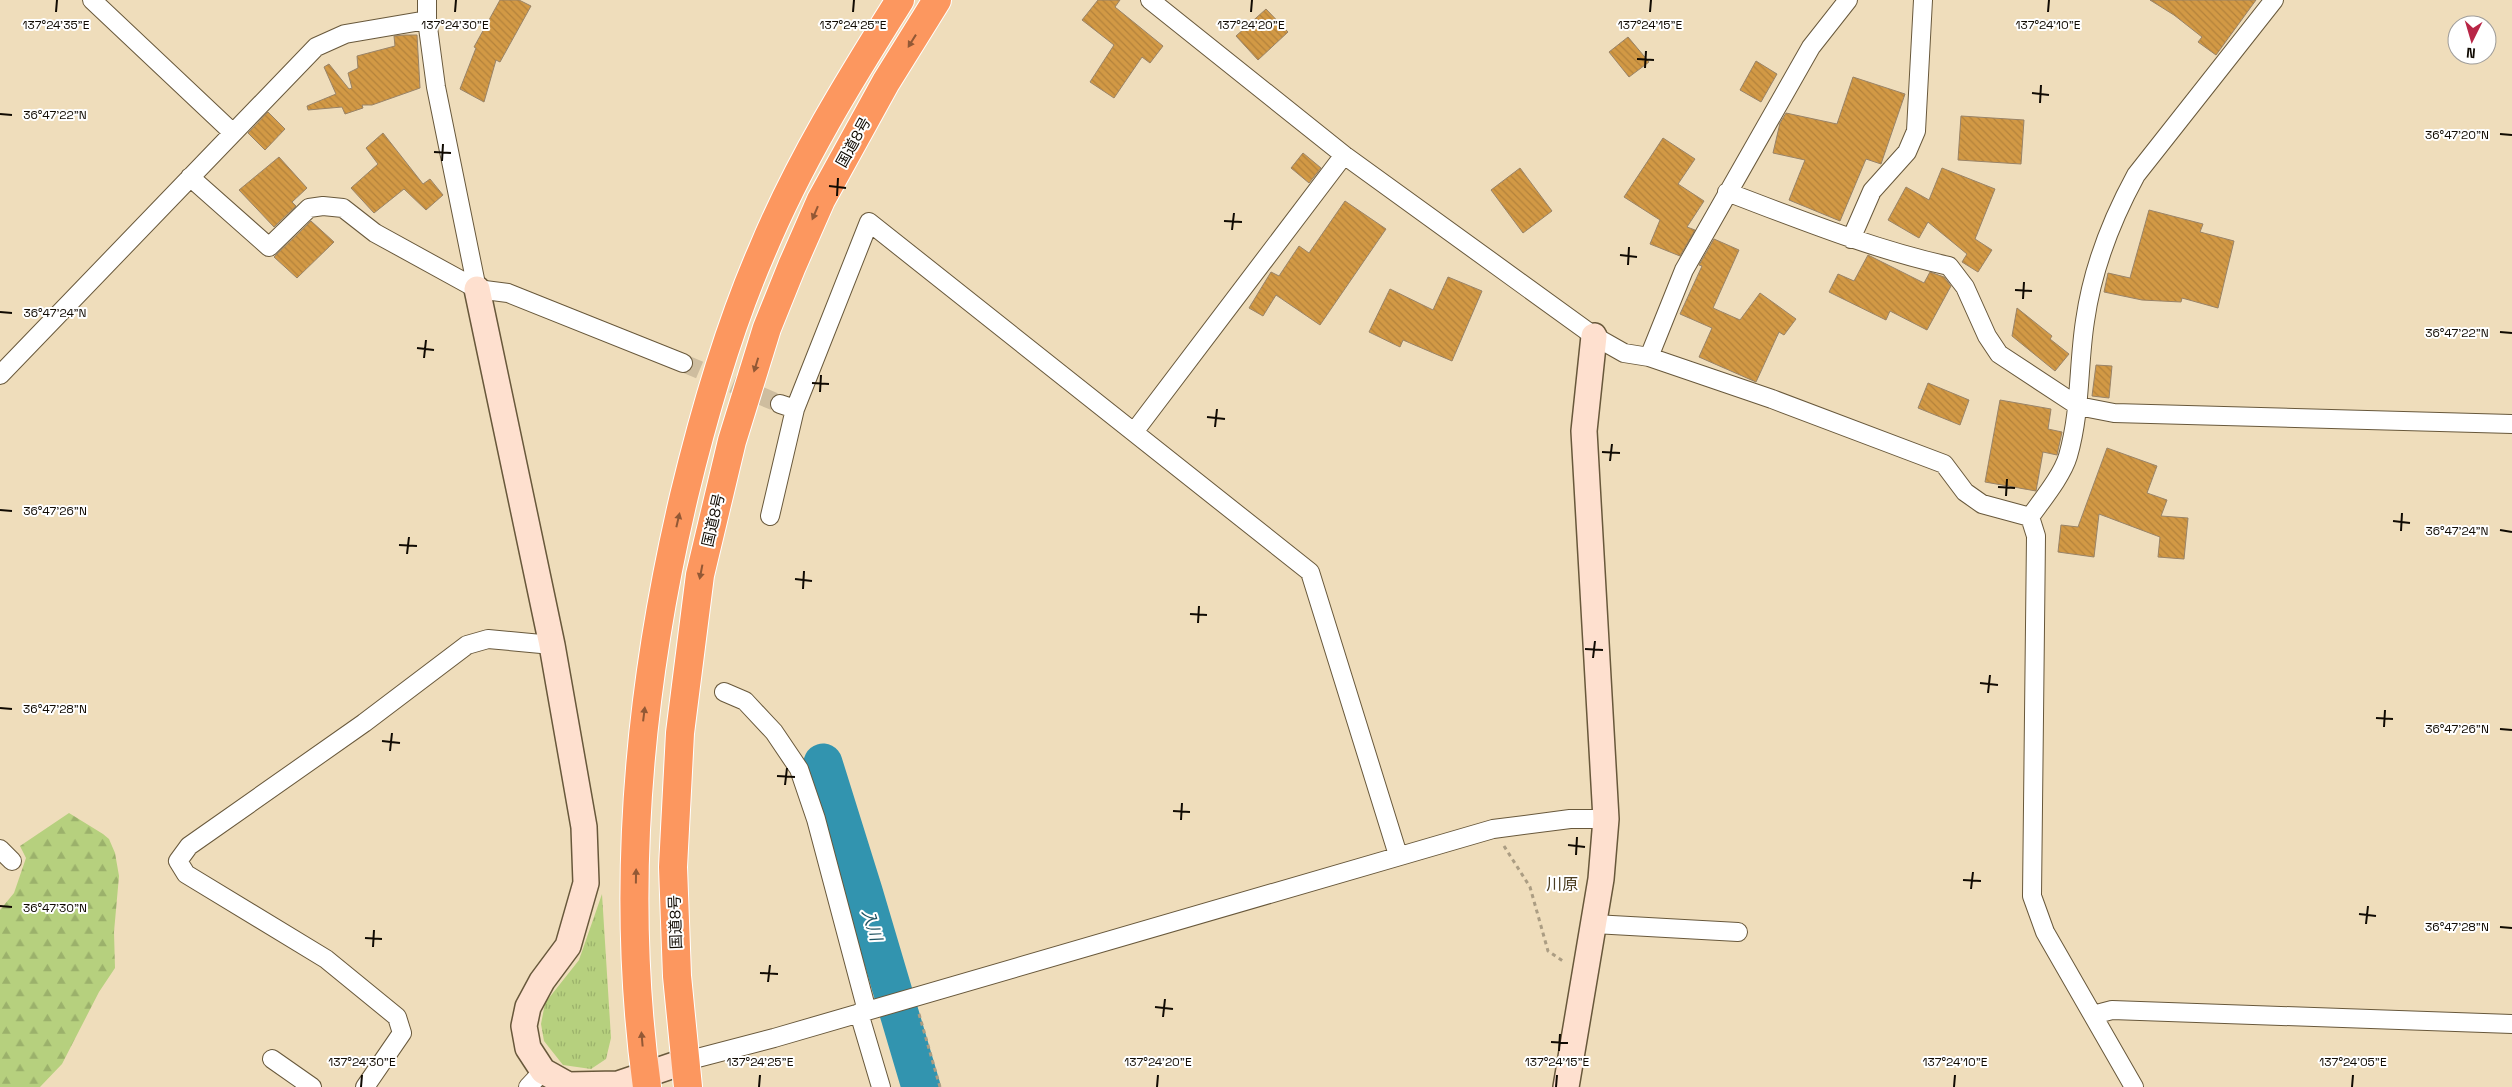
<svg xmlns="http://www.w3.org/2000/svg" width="2512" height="1087" font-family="'Space Grotesk','Noto Sans JP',sans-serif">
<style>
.grass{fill:url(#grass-tufts)}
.forest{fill:url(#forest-firs)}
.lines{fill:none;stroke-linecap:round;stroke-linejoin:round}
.river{stroke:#3294af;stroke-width:39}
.building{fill:url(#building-back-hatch);stroke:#998367}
.street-tunnel{stroke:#cebd9f;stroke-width:18;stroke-dasharray:18 9;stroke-linecap:butt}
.street-casing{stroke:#68583b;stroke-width:20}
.secondary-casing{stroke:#68583b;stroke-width:28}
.highway-casing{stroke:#fff;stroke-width:30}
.path{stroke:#ab9d83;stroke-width:3;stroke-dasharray:4 4;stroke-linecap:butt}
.street{stroke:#fff;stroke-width:18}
.secondary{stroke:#fee0cf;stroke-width:25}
.highway{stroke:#fc975f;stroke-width:28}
.oneway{fill:#925835}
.ticks{fill:none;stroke:#100a02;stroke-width:2}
.labels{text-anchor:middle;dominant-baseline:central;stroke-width:4;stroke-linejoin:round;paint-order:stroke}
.street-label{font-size:15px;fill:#100a02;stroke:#fff}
.neighbourhood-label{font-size:16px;fill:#4c3e21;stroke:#fff}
.water-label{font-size:16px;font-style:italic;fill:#1f5463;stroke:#fff}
.ticks-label{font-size:12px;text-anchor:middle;fill:#100a02;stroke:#fff;stroke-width:4;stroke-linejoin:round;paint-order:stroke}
</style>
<defs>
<pattern id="grass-tufts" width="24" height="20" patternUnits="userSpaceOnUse" patternTransform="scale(1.25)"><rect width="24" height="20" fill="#b6d07e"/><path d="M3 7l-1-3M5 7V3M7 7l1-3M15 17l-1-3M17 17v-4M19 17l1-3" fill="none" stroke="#9bb16b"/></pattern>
<pattern id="forest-firs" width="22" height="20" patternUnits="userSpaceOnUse" patternTransform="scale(1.25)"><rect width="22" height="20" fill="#b6d07e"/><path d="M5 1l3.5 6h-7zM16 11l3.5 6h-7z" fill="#9bb16b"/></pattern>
<pattern id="building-back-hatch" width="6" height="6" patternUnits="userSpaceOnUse" patternTransform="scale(1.25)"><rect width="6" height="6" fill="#d29945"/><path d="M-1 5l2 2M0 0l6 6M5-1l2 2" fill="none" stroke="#b3823b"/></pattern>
</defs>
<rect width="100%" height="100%" fill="#efddbb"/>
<path class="grass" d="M602 894 611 1038 606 1059 591 1069 563 1065 544 1041 541 1024 545 1003 579 960Z"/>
<path class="forest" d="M69 813 103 834 109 839 115 853 119 876 114 932 115 968 99 992 62 1064 40 1087H0V910L14 893 26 858 20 846Z"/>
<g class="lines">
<path class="river" d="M823 763 863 891 921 1087"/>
</g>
<path class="building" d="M500 0H519L531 6 500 62 496 60 484 102 460 89 476 48 474 47Z
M1098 0H1120L1115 7 1163 46 1150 63 1142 57 1114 98 1090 82 1114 45 1082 20Z
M2150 0H2256L2216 55 2198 42 2202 37 2174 15Z
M1266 9 1288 32 1258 60 1236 36Z
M405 35H417L420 88 372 105H362L363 108 345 114 342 107 308 110 307 106 336 94 324 67 329 64 349 89 352 88 348 73 358 68 357 56 395 46 394 36Z
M1628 37 1649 62 1629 77 1609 52Z
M1756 61 1777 74 1761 102 1740 90Z
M1853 77 1905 94 1881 164 1866 159 1840 221 1789 200 1805 160 1773 153 1780 123 1786 113 1837 124Z
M268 112 285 129 265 150 248 133Z
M1961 116 2024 120 2021 164 1958 160Z
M383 133 423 184 430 179 443 195 426 210 404 189 374 213 351 188 378 164 366 148Z
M1663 138 1695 159 1678 184 1704 201 1687 227 1695 230 1680 256 1650 244 1660 220 1624 197Z
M1303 153 1321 168 1309 183 1291 168Z
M279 157 307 188 292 202 296 206 274 227 239 190Z
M1520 168 1552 211 1523 233 1491 190Z
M1942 168 1995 189 1975 239 1992 250 1978 272 1962 262 1967 254 1928 222 1919 238 1888 220 1906 187 1929 200Z
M1345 201 1386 229 1320 325 1276 295 1263 316 1249 308 1271 272 1279 276 1299 246 1309 253Z
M2149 210 2203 224 2200 232 2234 241 2218 308 2182 298 2181 302 2142 300 2104 292 2108 273 2130 278Z
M311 221 334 242 297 278 274 257Z
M1714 239 1739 250 1713 308 1740 320 1760 293 1796 319 1784 335 1779 332 1756 382 1699 357 1712 328 1680 314 1702 266 1699 265Z
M1868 255 1924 283 1930 272 1944 277 1951 286 1927 330 1890 311 1886 320 1829 292 1838 274 1854 281Z
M1448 277 1482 291 1452 361 1403 340 1400 347 1369 332 1390 289 1433 310Z
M2017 308 2052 336 2050 339 2069 354 2055 371 2012 336Z
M2096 365 2112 366 2109 398 2092 396Z
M1928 383 1969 400 1960 425 1918 408Z
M2000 400 2051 409 2048 429 2062 432 2057 455 2043 452 2036 491 1985 482Z
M2107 448 2157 466 2147 493 2167 500 2161 516 2188 518 2184 559 2158 557 2160 537 2099 514 2094 557 2058 552 2061 525 2078 527Z"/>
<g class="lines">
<path class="street-tunnel" d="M683 363 780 404"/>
<g class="street-casing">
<path id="street" d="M92 0 232 132
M427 0V20L436 87 477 289
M1150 0 1344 155 1594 336 1624 353 1649 357 1772 399 1944 464 1965 492 1982 504 2030 517
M190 177 269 247 309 208 323 206 343 208 375 233 477 289 508 293 683 363
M1727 192C1801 220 1872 249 1949 266L1965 287 1987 336 1999 354 2078 406 2114 413 2512 424
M1851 239 1872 191 1907 152 1916 131 1923 0
M1649 357 1684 270 1811 47 1848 0
M0 375 316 47 345 34 427 20
M780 404 795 409 869 222 1310 572 1398 855
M1134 432 1344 155
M770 516 795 409
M2030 517 2036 536 2032 896 2045 932 2134 1087
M2030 517C2042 500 2062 476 2068 456 2081 411 2078 366 2085 321 2092 271 2112 219 2136 175L2274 0
M724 692 745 701 774 732 799 769 816 819 867 1011
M0 849 12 861
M1594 924 1738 932
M859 1013 881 1087
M2093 1015 2112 1010 2512 1024
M272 1059 312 1087
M686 1061 774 1038 1493 829 1570 819H1606
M365 1087 402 1033 397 1017 326 959 186 874 178 861 189 846 364 723 467 645 488 639 552 645
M528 1087 543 1071"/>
</g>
<g class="secondary-casing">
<path id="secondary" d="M477 289 552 645 584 827 586 883 568 946 542 981 528 1007 524 1026 528 1048 543 1071 568 1085 618 1084 686 1061
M1566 1087 1601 879 1606 819 1584 431 1594 336"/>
</g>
<g class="highway-casing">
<path id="highway" d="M647 1087C620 891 639 688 684 496 704 413 728 329 762 251 799 162 849 81 900 0
M688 1087 677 976 673 867 680 733 700 575 732 441 767 328 792 266 821 200 886 82 937 0"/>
</g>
<path class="path" d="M1504 846 1530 887 1548 951 1563 961
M919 1014 940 1087"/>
<use href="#street" class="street"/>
<use href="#secondary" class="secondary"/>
<use href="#highway" class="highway"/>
</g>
<defs><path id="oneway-solid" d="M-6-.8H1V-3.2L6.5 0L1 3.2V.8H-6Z" transform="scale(1.25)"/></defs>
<g class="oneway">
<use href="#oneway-solid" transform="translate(912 41) rotate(122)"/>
<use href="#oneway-solid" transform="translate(815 213) rotate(113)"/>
<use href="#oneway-solid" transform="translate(756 365) rotate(107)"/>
<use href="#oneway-solid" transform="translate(678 520) rotate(-77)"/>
<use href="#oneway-solid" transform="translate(701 572) rotate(101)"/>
<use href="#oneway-solid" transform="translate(644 714) rotate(-83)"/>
<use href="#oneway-solid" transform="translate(636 876) rotate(-89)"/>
<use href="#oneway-solid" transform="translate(642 1039) rotate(-95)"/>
</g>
<path class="ticks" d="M56 12 57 0M455 12 456 0M853 12 854 0M1251 12 1252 0M1650 12 1651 0M2048 12 2049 0M1637 59 1654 60M1645 68 1646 51M2032 93 2049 95M2040 103 2041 85M0 114 12 115M2500 134 2512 135M434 152 451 153M442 161 443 144M829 186 846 188M837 196 838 178M1224 221 1242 222M1232 230 1234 213M1620 255 1637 257M1628 265 1629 247M2015 290 2032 291M2023 299 2024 282M0 312 12 313M2500 332 2512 333M417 348 434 350M424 358 426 340M812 383 829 384M820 392 821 375M1207 417 1225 419M1215 427 1217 409M1602 452 1620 453M1610 461 1612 444M1998 487 2015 488M2006 496 2007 479M0 510 12 511M2393 521 2410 523M2500 530 2512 532M2401 531 2402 513M399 545 417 546M407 554 409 537M795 579 812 581M803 589 804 571M1190 614 1207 615M1198 623 1199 606M1585 649 1603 650M1593 658 1595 641M1980 683 1998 685M1988 693 1990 675M0 708 12 709M2376 718 2393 719M2384 727 2385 710M2500 729 2512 730M382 741 400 743M390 751 392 733M777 776 795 777M785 785 787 768M1173 811 1190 812M1181 820 1182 803M1568 845 1585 847M1576 855 1577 837M1963 880 1981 881M1971 889 1973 872M0 906 12 907M2359 914 2376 916M2366 924 2368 906M2500 927 2512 928M365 938 382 939M373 947 374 930M760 973 778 974M768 982 770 965M1155 1007 1173 1009M1163 1017 1165 999M1551 1042 1568 1043M1559 1051 1560 1034M361 1087 362 1075M759 1087 760 1075M1157 1087 1158 1075M1556 1087 1557 1075M1954 1087 1955 1075M2352 1087 2353 1075"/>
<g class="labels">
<g class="street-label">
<text transform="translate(853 142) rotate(-61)">国道8号</text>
<text transform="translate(713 520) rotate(-77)">国道8号</text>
<text transform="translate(675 922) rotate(-92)">国道8号</text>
</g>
<g class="neighbourhood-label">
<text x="1562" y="884">川原</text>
</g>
<g class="water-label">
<text transform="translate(872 925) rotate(73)">入川</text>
</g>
</g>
<g class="ticks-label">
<text x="455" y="29">137°24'30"E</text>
<text x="853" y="29">137°24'25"E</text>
<text x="1251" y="29">137°24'20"E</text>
<text x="1650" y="29">137°24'15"E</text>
<text x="2048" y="29">137°24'10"E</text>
<text x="56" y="29">137°24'35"E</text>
<text x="55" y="119">36°47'22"N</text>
<text x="2457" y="139">36°47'20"N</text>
<text x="55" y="317">36°47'24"N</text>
<text x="2457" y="337">36°47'22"N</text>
<text x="55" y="515">36°47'26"N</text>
<text x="2457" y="535">36°47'24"N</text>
<text x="55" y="713">36°47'28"N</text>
<text x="2457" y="733">36°47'26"N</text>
<text x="55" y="912">36°47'30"N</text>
<text x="2457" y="931">36°47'28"N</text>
<text x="362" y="1066">137°24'30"E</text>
<text x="760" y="1066">137°24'25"E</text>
<text x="1158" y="1066">137°24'20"E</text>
<text x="1557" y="1066">137°24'15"E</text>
<text x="1955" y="1066">137°24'10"E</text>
<text x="2353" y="1066">137°24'05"E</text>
</g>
<g transform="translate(2472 40) rotate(185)"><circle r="24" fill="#ffffff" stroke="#9f9d9a"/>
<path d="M0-4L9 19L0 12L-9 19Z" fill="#b82646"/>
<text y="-8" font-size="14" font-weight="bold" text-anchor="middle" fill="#100a02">N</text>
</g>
</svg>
